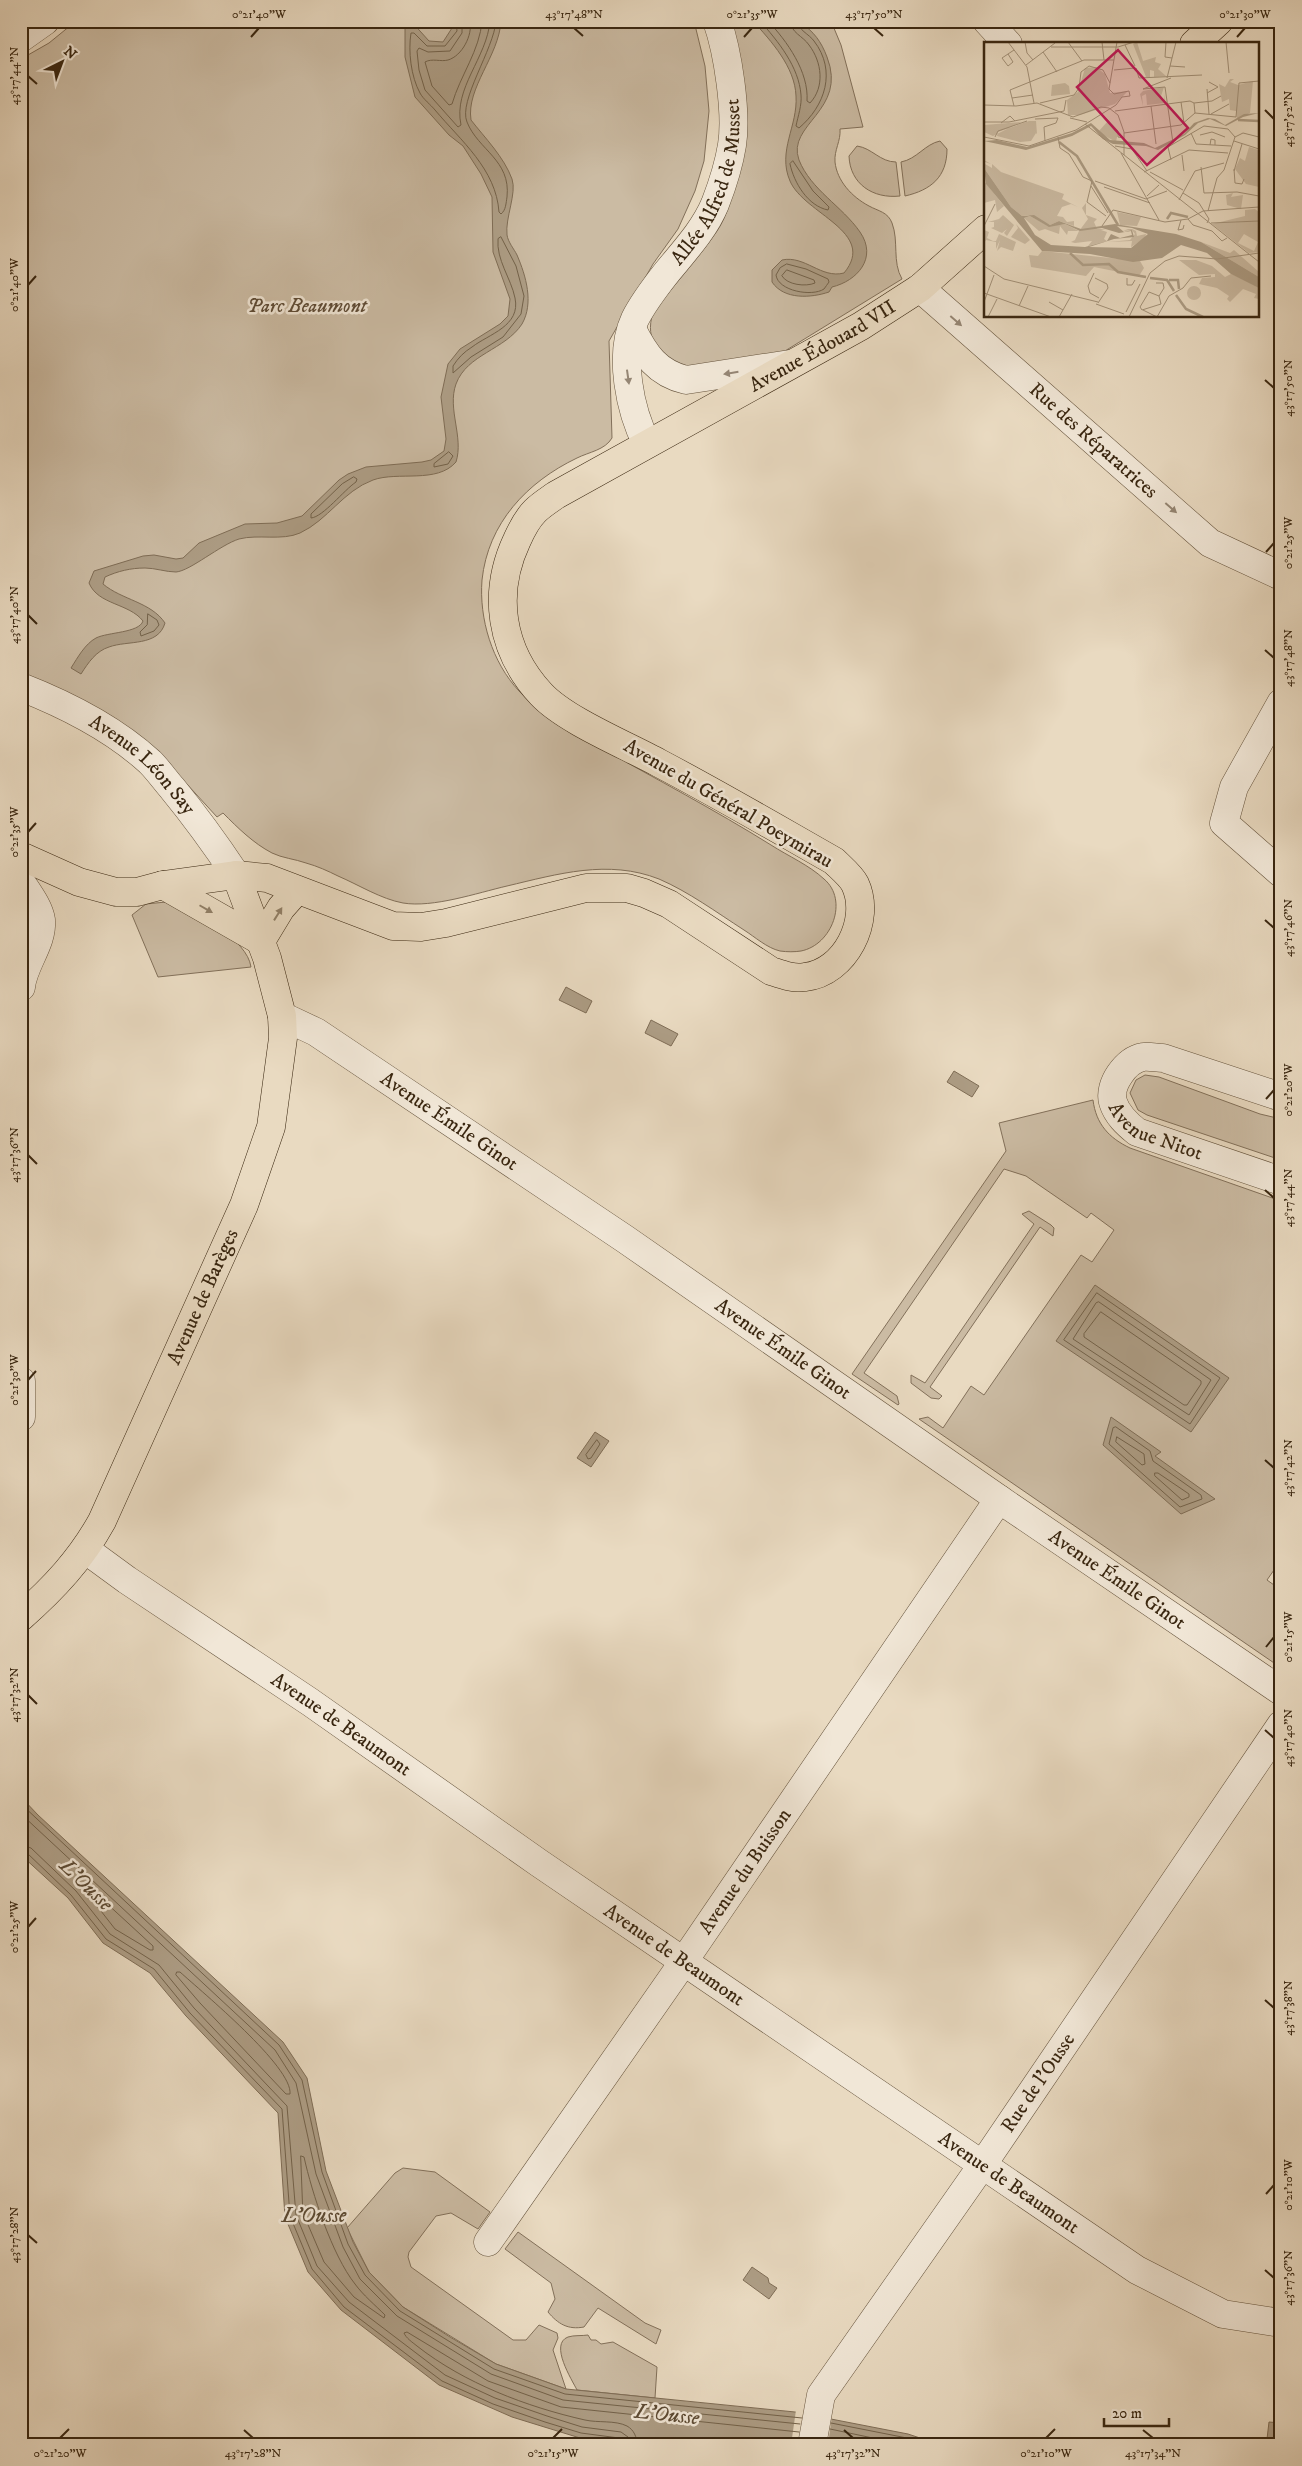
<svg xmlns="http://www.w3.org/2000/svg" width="1302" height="2466" font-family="'IM FELL DW Pica',serif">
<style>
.green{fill:#cbbba3;stroke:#82705a}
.water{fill:#ad9d85;stroke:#7f6d56}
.pier{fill:#e9dac1}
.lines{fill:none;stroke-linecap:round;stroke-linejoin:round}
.shore{stroke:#73624a;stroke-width:1}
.minor-casing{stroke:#65533c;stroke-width:29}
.major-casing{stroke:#392610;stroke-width:29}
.minor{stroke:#f1e7d7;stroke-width:28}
.major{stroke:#e9dac1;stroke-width:28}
.oneway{fill:#958674}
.oneway2{fill:#918068}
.ticks{fill:none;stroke:#392610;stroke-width:2}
.labels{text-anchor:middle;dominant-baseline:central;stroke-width:5;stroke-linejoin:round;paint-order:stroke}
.street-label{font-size:20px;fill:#392610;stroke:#f1e7d7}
.park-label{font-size:20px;font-style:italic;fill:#5e4b35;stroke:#f1e7d7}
.water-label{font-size:21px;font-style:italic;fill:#5c4a33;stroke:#f1e7d7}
.inset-river{fill:none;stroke:#ad9d85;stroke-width:2.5}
.inset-road{fill:none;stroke:#a3927a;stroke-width:1}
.view{fill:#c2185b;fill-opacity:0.15;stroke:#c2185b;stroke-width:2.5}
.inset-edge{fill:none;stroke:#392610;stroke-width:2.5}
.neatline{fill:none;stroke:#392610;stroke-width:2}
.ticks-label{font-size:12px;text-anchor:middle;fill:#392610}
</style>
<rect width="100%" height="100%" fill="#e9dac1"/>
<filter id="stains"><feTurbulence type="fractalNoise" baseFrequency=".004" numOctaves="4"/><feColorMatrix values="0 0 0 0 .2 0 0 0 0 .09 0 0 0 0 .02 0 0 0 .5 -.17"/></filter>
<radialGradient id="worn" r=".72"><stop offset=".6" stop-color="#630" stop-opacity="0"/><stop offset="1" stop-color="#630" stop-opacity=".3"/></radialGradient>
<path class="green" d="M76 21H694L705 66 709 111 704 161 695 191 678 229 653 264 609 341 612 438C605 450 589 452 577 458 527 482 488 523 482 580 479 619 492 662 519 691 540 715 572 731 599 747 656 779 715 810 771 845 788 856 809 865 824 879 849 900 832 945 801 951 795 952 787 952 780 951 767 948 755 937 744 930 716 912 689 892 659 879 608 859 558 874 507 886 477 893 433 908 403 903 381 899 359 885 338 876 328 871 317 866 306 863 295 859 282 858 272 853 253 843 238 828 223 813L217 817 174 770 21 677V59L49 43Z
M728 21H831L841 45 863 127 840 129C841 141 834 150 835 162 837 181 852 197 869 206 878 211 888 212 892 223 899 241 892 262 902 279L780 354 682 368C660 352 644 343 653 312 674 285 698 259 717 231 726 218 730 201 735 185 753 125 746 80 728 21Z
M940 141 947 149C947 177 931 190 905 196L901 162C917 159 925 144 940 141Z
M857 146C872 148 880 162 896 162L900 196C873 199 850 184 849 156Z
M176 901C198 915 247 939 251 967L158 977 132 915 146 904Z
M1145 1075 1159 1077 1260 1114 1281 1119V1160L1147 1115 1138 1110 1130 1093 1136 1080Z
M1093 1100C1096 1124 1109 1138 1130 1148L1281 1201V1560L1267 1580 1281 1590V1665H1277L919 1419 928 1417 943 1428 971 1386 984 1395 1081 1255 1092 1262 1114 1230 1091 1213 1087 1218 1026 1176 1004 1169 864 1373 897 1396 899 1404 898 1405 852 1374 1006 1151 999 1123Z
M1029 1211 1051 1225 1054 1228 1053 1236 1040 1227 930 1387 942 1396 939 1399 931 1398 911 1383V1375L925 1383 1034 1224 1022 1214Z
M403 2168 435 2172 490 2212 478 2229 451 2213 436 2216 409 2252 408 2257 411 2267 513 2340H526L539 2325 557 2333 558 2338 553 2350 566 2389 496 2364 403 2307 369 2272 347 2228 395 2173Z
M518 2232 645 2323 661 2330 656 2344 598 2308 584 2327C568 2330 558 2324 548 2312L555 2299 551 2283 505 2249Z
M588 2335 591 2340H596L601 2344 613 2342 657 2367 655 2398 577 2390C572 2380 549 2344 568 2337 574 2335 582 2336 588 2335Z"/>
<path class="water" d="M405 21H411L429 41 443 42 452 28 451 21H501C499 56 466 88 471 120 485 138 504 157 512 179 517 193 505 218 507 235 508 242 514 249 517 255 526 276 534 303 522 324 505 350 467 354 456 384 447 409 464 437 456 462 437 484 398 471 373 480 343 491 328 520 300 533 282 541 258 534 239 539 220 545 190 571 176 572 166 572 155 568 145 568 131 568 118 571 105 577L103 584C122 600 151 602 165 623 158 647 128 640 109 647 96 651 88 663 81 674L71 668C78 657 85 644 96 638 108 632 139 633 143 621 129 603 98 605 89 583L94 571 143 556 154 555 176 559 183 558 199 543 245 524 277 523 302 516 339 480 348 474 366 467 422 462 431 460 444 451 446 439 441 397 448 364 460 349 500 324 508 316 510 299 493 252 492 197 481 174 463 146 449 135 415 97 405 57Z
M753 21 800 22C814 32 821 41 827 57 848 111 786 124 799 160 811 190 842 206 860 232 878 258 857 281 832 287L829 292C811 298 784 300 772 282V270L782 260C805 255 821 279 844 273 878 232 804 214 790 181 777 151 798 126 796 96 795 67 771 41 753 21Z
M566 987 592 1001 586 1013 559 1000Z
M651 1020 678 1034 671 1046 645 1033Z
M954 1071 979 1086 972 1097 947 1082Z
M1095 1285 1229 1378 1191 1432 1056 1341Z
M1111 1417 1161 1452 1155 1456 1215 1499 1181 1514 1103 1445Z
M595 1432 609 1441 591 1467 577 1458Z
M21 1797 38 1815 283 2042 307 2078 326 2171 353 2242 369 2272 403 2307 450 2337 496 2364 566 2389 795 2412 908 2434 941 2445H675L599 2441 580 2438 512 2417 439 2385 341 2310 308 2272 285 2217 278 2113 186 2016 150 1973 103 1943 68 1898 21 1855Z
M752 2267 768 2278 769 2283 777 2288 769 2299 743 2280Z
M1269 2422 1281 2423V2440L1267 2439Z"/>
<path class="pier" d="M796 2410 832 2416 828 2445H791Z"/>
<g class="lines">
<path class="shore" d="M456 21 457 31 445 46H427L414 33H411C408 51 411 77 420 93 423 99 431 105 435 110 461 141 496 169 499 212L501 214C506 210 506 203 507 197 511 160 478 150 467 122 458 101 494 49 496 21
M462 21V33L450 51 428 52 419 48 417 51 419 70 425 90 458 127 461 125C453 88 487 58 490 21
M470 21C473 35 462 56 448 60 441 62 432 58 425 62L432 86 449 105 452 104C460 76 480 50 482 21
M760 21C778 41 799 67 801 95 802 105 798 116 796 126L799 128C825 106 837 71 814 41 809 34 798 30 797 21
M768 21C787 41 809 72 807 101L810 103C825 87 822 62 809 45 803 36 791 33 790 21
M793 161 813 191 829 207 828 210C808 206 794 183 790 164Z
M501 237 516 266 524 296 521 314 503 337 471 357 453 373V366C458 358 464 352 472 347 489 334 521 326 515 298 511 278 496 260 498 239Z
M787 264 806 269 828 279 829 282C827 284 826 287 824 289 812 297 778 291 776 275L780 268Z
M787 270 814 280 815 283C806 287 787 285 782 276Z
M449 452 453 456 448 464 434 467V464Z
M354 477 357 479 356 482C344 490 323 517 311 518V514L342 484Z
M148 614 157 620 159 625 154 631 141 636 140 632 147 625Z
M1097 1293 1220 1378 1190 1424 1064 1340Z
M1099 1302 1211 1380 1189 1415 1073 1339 1096 1303Z
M1101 1312 1201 1381V1384L1187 1405H1184L1084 1337V1334Z
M1116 1427 1150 1451 1153 1461 1201 1495 1202 1499 1180 1507 1109 1444 1113 1428Z
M1117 1437 1144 1454 1145 1464 1142 1465 1116 1442Z
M597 1440 600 1444 591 1458 588 1459 586 1455Z
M1155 1473H1158L1189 1494V1497L1182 1500 1155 1476Z
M21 1804 279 2045 302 2080 322 2172 348 2244 365 2275 400 2311 494 2369 565 2394 802 2418
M21 1814 275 2050 296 2083 316 2174 343 2247 360 2279 397 2316 491 2374 563 2400 800 2424
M21 1845 31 1848 76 1891 110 1934 159 1965 194 2008 287 2106 296 2215 317 2266 349 2302 445 2375 495 2398 547 2416 582 2427 621 2432 628 2437 630 2445
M21 1851 27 1853 71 1895 106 1939 154 1969 190 2013 282 2109 290 2216 312 2269 344 2307 442 2381 493 2404 545 2422 581 2433 619 2438 624 2445
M87 1889H91L153 1946V1950H150L115 1929 87 1893Z
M177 1972H180C202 1992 293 2067 290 2094H286L200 2003 176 1975Z
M301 2156 304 2157C312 2193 332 2255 355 2284 363 2295 375 2305 385 2315L384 2318 354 2297 324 2262 303 2213Z
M831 2423 907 2438 926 2445
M830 2429 906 2445
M637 2445C637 2437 634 2430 627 2426 615 2420 598 2423 585 2420 527 2407 464 2383 417 2346 412 2342 406 2338 404 2333L407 2332 488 2381 561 2407 799 2432"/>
<g class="minor-casing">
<g id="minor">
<path d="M987 21 1008 44"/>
<path d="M21 38 45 21"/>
<path id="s1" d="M920 288 1210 543 1281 576"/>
<path d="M632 329C645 355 657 373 686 380L790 364"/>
<path id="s2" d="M647 444C630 411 618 355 635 319 643 303 656 286 667 272 685 250 704 230 715 204 722 186 729 164 732 145 737 113 728 52 717 21"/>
<path id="s3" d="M21 687C67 705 114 729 150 762 158 770 165 780 172 788 195 816 216 845 236 875"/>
<path d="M1281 703 1234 787 1224 823 1281 873"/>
<path d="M21 882C28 893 39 907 41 920 43 944 23 964 21 987"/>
<path id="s4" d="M282 1016 316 1032 625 1239 999 1499 1281 1691"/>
<path id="s5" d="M1281 1097 1163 1058C1157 1058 1149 1056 1143 1057 1126 1060 1108 1085 1113 1102 1117 1115 1127 1124 1137 1132L1281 1181"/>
<path d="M21 1381V1417"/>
<path id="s6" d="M86 1550 127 1580 310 1702 539 1863 1137 2270 1223 2314 1281 2323"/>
<path id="s7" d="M488 2242 673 1977 999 1499"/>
<path id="s8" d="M812 2445 821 2395 983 2164 1281 1725"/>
</g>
</g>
<g class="major-casing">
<g id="major">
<path d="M1194 44 1219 21"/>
<path id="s9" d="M21 856 79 882 116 892H137L163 885 236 875 267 878 393 926 421 927 446 923 586 888H627L644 893 669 904 771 971C783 975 793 979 805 977 845 973 872 920 855 884 851 876 841 868 834 861 776 828 718 794 659 763 626 745 565 720 541 694 500 650 492 593 517 540 521 531 528 518 535 511 541 505 549 500 556 495L861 326 920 288 986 229"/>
<path d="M163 885 261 941"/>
<path d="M261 941 281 908 297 890"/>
<path id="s10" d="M21 1617C54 1588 81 1559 102 1521L244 1205 271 1127 283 1038 282 1016 267 958 236 875"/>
</g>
</g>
<use href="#minor" class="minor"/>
<use href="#major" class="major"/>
</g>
<defs><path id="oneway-solid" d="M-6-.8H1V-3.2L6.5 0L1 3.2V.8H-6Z" transform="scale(1.25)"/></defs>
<g class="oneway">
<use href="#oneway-solid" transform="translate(956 321) rotate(41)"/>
<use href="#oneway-solid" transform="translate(731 373) rotate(171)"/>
<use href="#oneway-solid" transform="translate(628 377) rotate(82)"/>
<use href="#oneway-solid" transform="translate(1171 508) rotate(41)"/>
</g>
<g class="oneway2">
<use href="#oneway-solid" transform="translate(206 909) rotate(30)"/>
<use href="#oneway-solid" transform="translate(278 914) rotate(-58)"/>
</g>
<path class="ticks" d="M574 28 583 36M874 28 883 36M251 37 259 28M744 37 752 28M1237 37 1245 28M28 76 37 84M1265 110 1274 119M28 285 36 276M1265 380 1274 388M1266 552 1274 543M28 615 37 624M1265 650 1274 658M28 832 36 823M1265 920 1274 928M1266 1099 1274 1090M28 1155 37 1164M1265 1190 1274 1198M28 1380 36 1371M1265 1460 1274 1468M1266 1647 1274 1637M28 1695 37 1704M1265 1730 1274 1738M28 1927 36 1918M1265 2000 1274 2008M1266 2194 1274 2185M28 2235 37 2243M1265 2270 1274 2278M244 2430 253 2438M844 2430 853 2438M1143 2430 1153 2438M60 2438 69 2429M553 2438 562 2429M1046 2438 1055 2429"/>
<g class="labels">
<g class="street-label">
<text stroke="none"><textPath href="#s2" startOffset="288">Allée Alfred de Musset</textPath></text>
<text stroke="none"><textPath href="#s9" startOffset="1852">Avenue Édouard VII</textPath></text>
<text stroke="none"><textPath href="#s1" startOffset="231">Rue des Réparatrices</textPath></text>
<text stroke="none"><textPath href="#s3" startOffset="146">Avenue Léon Say</textPath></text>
<text transform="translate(728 804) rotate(30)">Avenue du Général Poeymirau</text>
<text stroke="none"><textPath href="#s4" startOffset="198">Avenue Émile Ginot</textPath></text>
<text stroke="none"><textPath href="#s5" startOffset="258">Avenue Nitot</textPath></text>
<text stroke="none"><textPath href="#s10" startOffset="372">Avenue de Barèges</textPath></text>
<text stroke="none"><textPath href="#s4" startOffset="602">Avenue Émile Ginot</textPath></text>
<text stroke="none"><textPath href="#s4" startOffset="1008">Avenue Émile Ginot</textPath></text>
<text stroke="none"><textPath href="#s6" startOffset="309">Avenue de Beaumont</textPath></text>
<text stroke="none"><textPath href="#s7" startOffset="451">Avenue du Buisson</textPath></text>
<text stroke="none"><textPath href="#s6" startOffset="714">Avenue de Beaumont</textPath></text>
<text stroke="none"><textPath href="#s8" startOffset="431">Rue de l'Ousse</textPath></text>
<text stroke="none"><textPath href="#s6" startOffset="1119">Avenue de Beaumont</textPath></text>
</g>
<g class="park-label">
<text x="307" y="306">Parc Beaumont</text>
</g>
<g class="water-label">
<text transform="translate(86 1885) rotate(44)">L'Ousse</text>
<text x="314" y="2216">L'Ousse</text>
<text transform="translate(667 2415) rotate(6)">L'Ousse</text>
</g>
</g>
<g transform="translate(984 42)">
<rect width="275" height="275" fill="#e9dac1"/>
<path d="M153 0 159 19 172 15 171 20 177 22 174 27 182 34 170 35V29L166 28V35H162L149 2ZM112 25 121 32 126 51 144 49 131 62 96 73H84L83 58 94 50 101 26ZM246 37H250L246 40 254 43 269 39 266 71 253 77 252 69 246 68 245 57 238 60 235 42 241 45ZM81 41 85 44 86 52 67 54 68 43ZM180 45 177 54 180 59V52L181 61 163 63 162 52 158 54 159 64 156 52 159 49ZM45 79H52L53 92 49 88 52 91 47 99 36 100 13 94 14 90ZM124 79 134 90 132 100 114 90ZM37 80 9 94 0 90V83ZM265 105 275 108V145L262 142 251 127 256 116 261 119ZM0 118 7 122 1 120V122L8 126V122L17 130 80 152 78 157 94 165 87 162 78 165 73 174 79 175 83 180 90 179V184L75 179 66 183 44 173 38 174 27 165 0 126ZM0 139 20 164 13 170 11 158 0 161ZM249 151 247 155 259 153 257 167 243 163 242 153ZM102 161V173L113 177 110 180 113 187H122L117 188 123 190 120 197 123 199 104 204 108 199 91 201 87 200 91 198 95 189H84L83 193 76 184 75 192 61 187 55 189 40 176 46 174 64 184 81 182 95 189 104 177 98 166ZM271 167 275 170V210L265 211 228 182 261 174V168ZM260 192 274 200 270 209 254 201ZM133 170 157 175 153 184 136 183ZM19 173 30 183 23 194 20 191 23 187 18 191 7 186 10 185V180H4L15 177ZM32 182 46 198 41 202 27 195 34 186ZM144 187H148L152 189 153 194 162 192 161 196 147 205 148 199 124 200 146 198 151 192 148 188 139 189ZM0 188 5 190 3 196 9 199H12L15 192 32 200 29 209 17 205 13 209 16 198 12 207V200L2 198 0 201ZM217 200 246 211 250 208 275 230V235ZM58 209 156 219 160 226 155 234 110 225 102 234 47 225 45 213 54 214ZM195 218H212L228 224 241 235 247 232 270 242 275 246V257L270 256 272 252 259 247 246 260 243 257 245 254 233 246 215 242 218 236 231 235V232L215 233ZM203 251a7 7 0 1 1 14 0a7 7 0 1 1-14 0Z" fill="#cbbba3" fill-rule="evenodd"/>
<path d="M275 71 259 75 242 84 226 77 214 81 201 93 174 108 162 104 129 102 119 97 107 84 88 94 42 108 0 99 13 98 43 105 88 91 107 81 126 98 160 101 171 106 200 92 210 81 224 76 231 77 241 83 260 72ZM0 126 27 165 38 174 50 173 66 183 75 179 97 187 131 182 192 192 217 200 275 235V246L247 232 223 211 197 203 178 216 149 220 106 212 58 209 2 142ZM46 174 65 185 81 182 96 189 118 186 135 191 147 189 148 193 136 196 127 192 123 199 101 205 67 203 51 193 40 176ZM133 184 148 186 164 192 147 206 105 205 130 197 150 195 148 188 140 190Z" fill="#ad9d85" fill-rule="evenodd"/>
<path class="inset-river" d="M254 78 275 79M75 100 93 114 134 183M183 177 187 171 204 175M86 211 99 223 125 222 134 230 162 235M166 236 183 238 190 249M185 238H194L195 247M192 253 202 267 219 275"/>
<path class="inset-road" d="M24 0 43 25 50 61M41 0 43 11 49 18M84 0 98 19M118 0 120 18M182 0 181 15 188 16M242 0 245 31M141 3 151 24M67 5H134L150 0M59 10 73 30M24 12 29 20 24 24 18 16 30 8M42 23 71 1M186 24 201 25M152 26 155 36 218 33M130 28 151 26M183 36 192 0M187 36 159 47 181 45 189 101M223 47 225 72M223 51 234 45 225 40M28 56 49 53M197 60 200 81M56 61 90 53 95 46 97 30 105 24 119 28 126 41M210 61 228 59 237 54M0 63 32 64 53 61 89 75 117 65 125 66M30 64 26 48 100 18H130M167 64 172 102M125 66 134 73 140 90V113M131 69 206 59 210 61 211 71M211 71 252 75 255 41 275 39M118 72 134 89V95L140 96M227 72 245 62M86 76 103 80M51 77 74 76 72 81 60 85 61 99M0 80H25L80 69 82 58M17 81 26 74 31 79M101 82 275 220M140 91 197 83 211 71M207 91 212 102 247 104M216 93 228 90 241 95M0 95 45 104 92 88 132 63 138 55 146 54 145 49 130 52 125 47 133 0M11 95 14 89 43 79M74 95 76 106 85 112 99 135 108 139 103 160 122 174M251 95 259 91 275 95M250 99 275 107M226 103 227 97 231 98V103M131 104 148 107 163 129M137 111 175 178M198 113 200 129M187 118 184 105 220 84 244 87 251 95M217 125 220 151 253 150 275 154M250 127 251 141 258 142 260 137M250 129 258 102M160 130 205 108 244 111M166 130 199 148M111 139 162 157 183 149M107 144 124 171M120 145 166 161M199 151 215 161 225 177 223 181M163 154 175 143M195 158 211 129 240 121M224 169 233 136 240 128 251 95M204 177 219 169 275 165M204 177 209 183 228 189 238 199 243 196M197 178 194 188 199 187 200 183M227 181 275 179M0 184 11 162M118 184 129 168 181 180 204 177M0 224 20 237 114 260M110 231 104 244 106 251 115 256M111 236 123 242 124 246 114 261M143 236V243H148L151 238M172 241H179L180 246 175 254M165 250 175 254 177 262 158 268 156 265ZM0 251 67 275M0 260 10 233M65 260 79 268M112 262 140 272M35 264 44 244M159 268 173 275M142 270 156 242M4 275 13 257M75 275 88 252M145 275 166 231 181 219 195 214 233 217 275 211M173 275 185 254 199 246 207 236 227 234"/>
<path class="view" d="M134 8 204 86 163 123 93 45Z"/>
<rect width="275" height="275" class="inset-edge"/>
</g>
<rect width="1302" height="2466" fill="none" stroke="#e9dac1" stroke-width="55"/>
<g transform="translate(62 62) rotate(42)" stroke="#f1e7d7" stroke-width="4" paint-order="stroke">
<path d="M0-4L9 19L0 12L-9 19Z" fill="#392610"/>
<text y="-8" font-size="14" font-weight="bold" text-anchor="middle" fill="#392610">N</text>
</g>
<path d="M1104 2418v8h65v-8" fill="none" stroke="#392610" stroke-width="2.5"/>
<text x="1112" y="2418" font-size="15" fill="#392610" stroke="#f1e7d7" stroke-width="4" paint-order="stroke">20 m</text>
<rect x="28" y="28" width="1246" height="2410" class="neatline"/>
<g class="ticks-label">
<text x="259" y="18">0°21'40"W</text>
<text x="574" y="18">43°17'48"N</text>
<text x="752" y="18">0°21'35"W</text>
<text x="874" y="18">43°17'50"N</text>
<text x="1245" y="18">0°21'30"W</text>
<text transform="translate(14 76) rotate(-90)" y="4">43°17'44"N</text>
<text transform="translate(1288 119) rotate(-90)" y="4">43°17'52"N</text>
<text transform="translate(14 285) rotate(-90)" y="4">0°21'40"W</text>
<text transform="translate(1288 388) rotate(-90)" y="4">43°17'50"N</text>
<text transform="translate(1288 543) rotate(-90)" y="4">0°21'25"W</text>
<text transform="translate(14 615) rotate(-90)" y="4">43°17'40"N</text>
<text transform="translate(1288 658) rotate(-90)" y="4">43°17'48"N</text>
<text transform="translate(14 832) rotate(-90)" y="4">0°21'35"W</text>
<text transform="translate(1288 928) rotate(-90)" y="4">43°17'46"N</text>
<text transform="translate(1288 1090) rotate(-90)" y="4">0°21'20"W</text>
<text transform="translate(14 1155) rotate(-90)" y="4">43°17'36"N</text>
<text transform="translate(1288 1198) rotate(-90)" y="4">43°17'44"N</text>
<text transform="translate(14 1380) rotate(-90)" y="4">0°21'30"W</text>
<text transform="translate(1288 1468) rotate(-90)" y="4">43°17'42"N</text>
<text transform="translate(1288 1637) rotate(-90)" y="4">0°21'15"W</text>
<text transform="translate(14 1695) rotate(-90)" y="4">43°17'32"N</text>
<text transform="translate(1288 1738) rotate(-90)" y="4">43°17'40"N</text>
<text transform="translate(14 1927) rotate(-90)" y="4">0°21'25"W</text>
<text transform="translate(1288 2008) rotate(-90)" y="4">43°17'38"N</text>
<text transform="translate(1288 2185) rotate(-90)" y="4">0°21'10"W</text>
<text transform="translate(14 2235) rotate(-90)" y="4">43°17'28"N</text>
<text transform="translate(1288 2278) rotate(-90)" y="4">43°17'36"N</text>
<text x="60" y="2457">0°21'20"W</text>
<text x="253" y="2457">43°17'28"N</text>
<text x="553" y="2457">0°21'15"W</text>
<text x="853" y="2457">43°17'32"N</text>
<text x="1046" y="2457">0°21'10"W</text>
<text x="1153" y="2457">43°17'34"N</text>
</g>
<rect width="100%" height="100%" filter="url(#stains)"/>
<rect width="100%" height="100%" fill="url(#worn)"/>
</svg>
